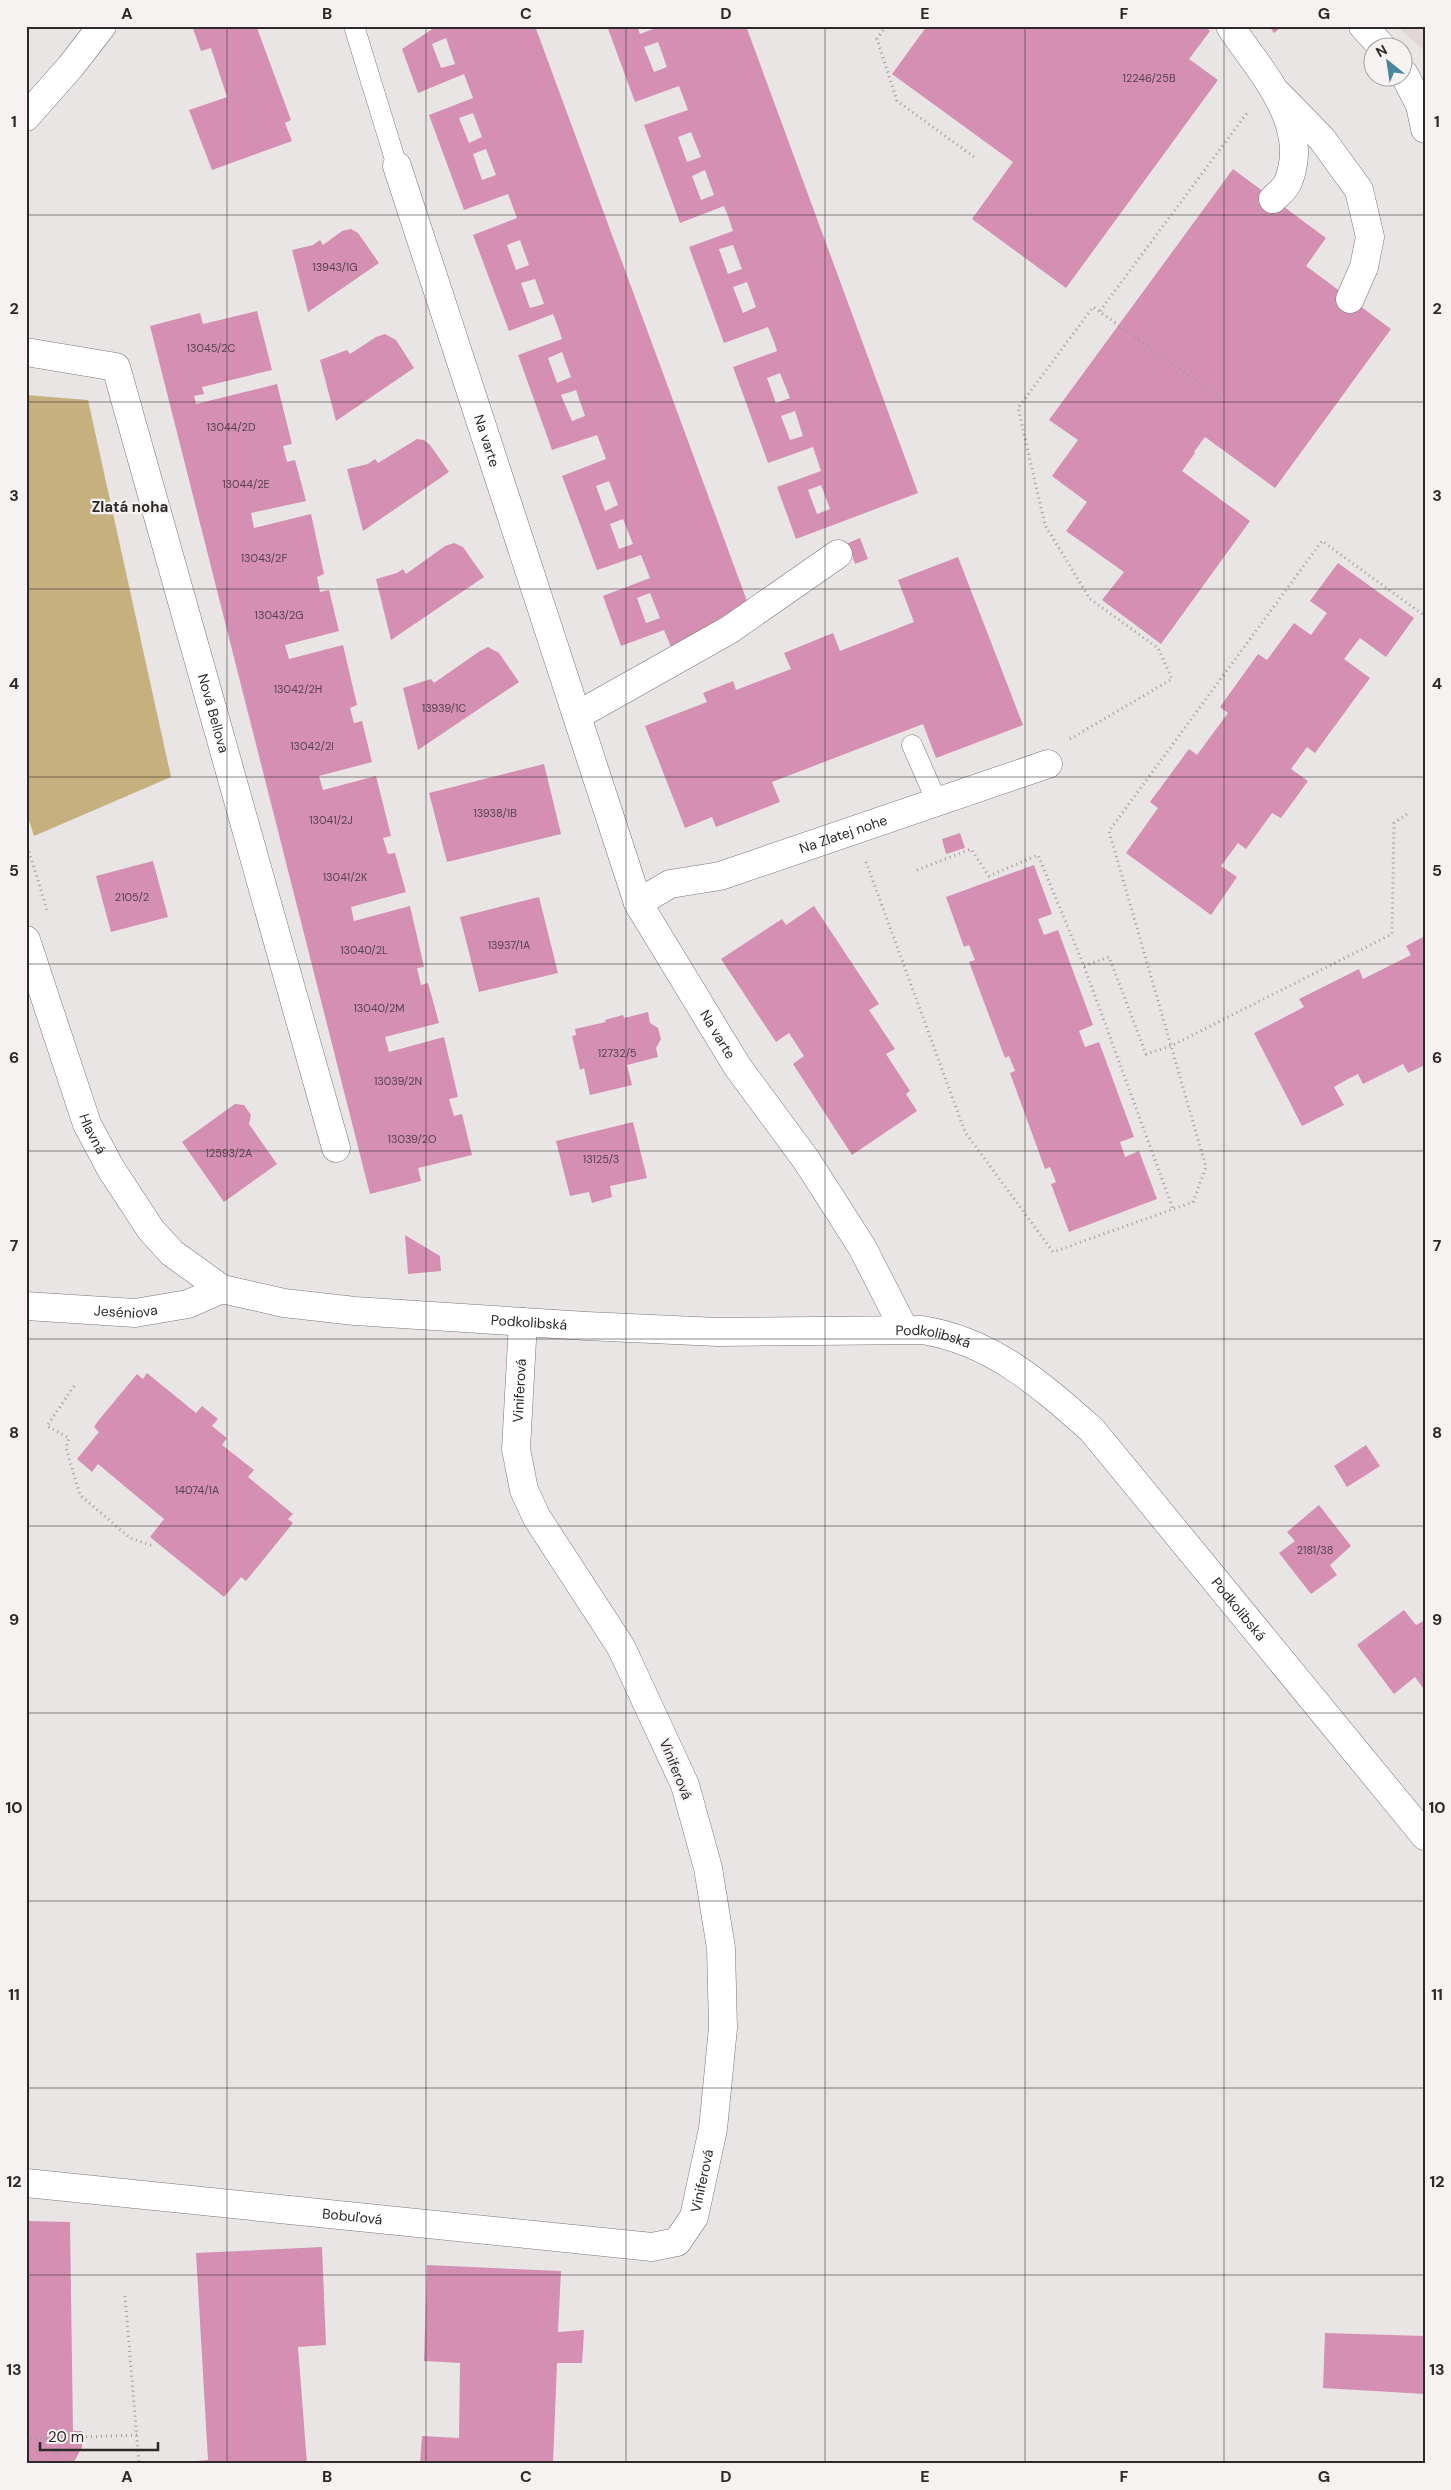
<svg xmlns="http://www.w3.org/2000/svg" width="1451" height="2490" font-family="'DM Sans',sans-serif">
<style>
.built{fill:#e3d6d5}
.green{fill:#c6b07d}
.building{fill:#d58fb2;fill-rule:evenodd}
.lines{fill:none;stroke-linecap:round;stroke-linejoin:round}
.service-casing{stroke:#797675;stroke-width:21}
.minor-casing{stroke:#797675;stroke-width:29}
.tertiary-casing{stroke:#797675;stroke-width:29}
.path{stroke:#9e9b9a;stroke-width:3;stroke-dasharray:1 4;stroke-linecap:butt}
.service{stroke:#fff;stroke-width:20}
.minor{stroke:#fff;stroke-width:28}
.tertiary{stroke:#fff;stroke-width:28}
.grid{fill:none;stroke:#2b2a29;stroke-width:1;stroke-opacity:0.55}
.labels{text-anchor:middle;dominant-baseline:central;stroke-width:4.5;stroke-linejoin:round;paint-order:stroke}
.number-label{font-size:11px;fill:#56434b}
.street-label{font-size:14px;fill:#2b2a29;stroke:#f6f2f2}
.neighbourhood-label{font-size:15px;font-weight:bold;fill:#2b2a29;stroke:#f6f2f2}
.neatline{fill:none;stroke:#2b2a29;stroke-width:2}
.grid-label{font-size:16px;text-anchor:middle;font-weight:bold;fill:#2b2a29}
</style>
<rect width="100%" height="100%" fill="#e9e5e4"/>
<path class="built" d="M1397 26H1425V52Z"/>
<path class="green" d="M26 395 88 400 171 777 34 836 26 811Z"/>
<path class="building" d="M192 26H261L257 28 291 120 285 123 292 141 212 170 189 110 227 97 211 48 201 51Z
M437 26H535L747 601 672 649 664 630 621 646 603 596 650 578 641 555 597 570 562 476 606 459 602 448 597 435 552 450 518 355 562 339 558 327 553 314 509 331 473 235 517 218 508 194 464 210 429 115 473 98 464 74 418 93 402 49ZM446 38 455 64 441 68 432 44ZM473 113 482 137 469 143 459 118ZM486 149 496 175 482 180 473 154ZM520 240 529 265 516 270 507 245ZM535 279 544 304 530 308 521 283ZM562 352 571 377 557 383 548 358ZM576 390 585 416 572 421 561 395ZM609 481 618 505 605 511 596 486ZM623 519 633 544 619 549 610 524ZM650 593 660 618 646 623 637 598Z
M607 26H637L640 34 653 29 652 26H746L918 493 796 539 777 487 821 471 813 447 768 463 733 367 777 351 773 339 768 327 724 343 689 247 733 231 728 216 724 206 680 223 644 125 688 110 679 86 635 102ZM658 42 667 67 654 72 644 47ZM691 132 701 157 687 162 678 137ZM705 170 714 195 701 200 692 176ZM733 245 742 269 728 274 719 249ZM747 282 756 307 743 313 733 287ZM780 373 790 398 776 403 767 378ZM795 411 803 436 790 440 781 416ZM821 485 830 509 817 514 808 490Z
M927 26H1205L1210 31 1189 59 1218 80 1066 288 972 219 1013 162 892 74Z
M1269 26H1283L1274 33Z
M1233 169 1326 238 1306 266 1391 329 1275 488 1205 437 1194 452 1195 453 1182 471 1250 521 1161 644 1102 600 1124 572 1066 531 1087 502 1052 476 1078 440 1049 420Z
M351 229 358 233 379 263 308 312 292 250 313 245 320 240 323 245 342 231Z
M257 311 272 370 202 387 204 394 194 396 196 404 277 384 292 444 283 446 287 462 295 460 306 501 251 513 254 528 311 514 324 574 317 577 320 592 329 590 339 631 285 645 289 659 343 645 357 705 350 708 354 723 362 721 372 762 319 776 323 790 376 776 391 836 383 838 388 854 395 853 406 892 351 907 354 921 410 906 424 967 417 968 421 985 428 983 439 1023 385 1037 389 1052 444 1037 458 1097 449 1099 454 1116 462 1114 472 1155 418 1168 421 1181 370 1194 150 326 200 313 203 324Z
M385 334 396 340 414 368 336 421 320 360 347 350 350 354 376 337Z
M417 439 424 440 430 445 449 472 363 531 347 469 368 464 375 459 378 463Z
M860 538 868 559 855 564 848 543Z
M454 543 463 547 484 577 391 640 376 579 397 573 403 569 406 574 445 546Z
M958 557 1023 725 936 758 923 724 772 782 780 802 716 827 712 817 685 828 645 726 707 702 703 693 733 681 736 690 791 669 784 653 833 633 840 651 914 622 898 580Z
M1338 563 1414 618 1386 657 1360 638 1344 659 1370 678 1315 753 1307 747 1291 769 1308 781 1281 818 1272 813 1246 849 1238 843 1221 866 1237 877 1211 915 1126 853 1158 808 1150 802 1189 749 1197 755 1228 713 1220 707 1258 654 1267 660 1294 623 1311 635 1327 613 1310 601Z
M488 647 499 653 519 682 418 750 403 688 431 679 434 683 480 651Z
M544 764 561 834 447 862 429 793Z
M960 833 965 848 946 854 942 839Z
M153 861 168 917 111 932 96 876Z
M1034 865 1052 914 1038 919 1044 935 1058 930 1093 1025 1079 1031 1085 1047 1099 1042 1134 1137 1120 1142 1125 1157 1139 1151 1157 1199 1069 1232 1051 1184 1056 1182 1050 1167 1045 1169 1010 1073 1015 1071 1009 1056 1005 1058 969 962 975 960 969 945 964 947 946 897Z
M539 897 558 973 479 992 460 917Z
M814 906 879 1004 869 1010 895 1049 886 1054 910 1091 906 1094 917 1111 852 1155 793 1064 804 1056 789 1033 776 1042 721 959 782 919 786 925Z
M1425 936V1065L1408 1073 1403 1064 1363 1084 1358 1074 1348 1079 1334 1087 1344 1105 1302 1126 1254 1033 1304 1007 1299 999 1359 969 1363 979 1411 955 1406 946Z
M648 1012 650 1023 658 1028 661 1039 656 1048 658 1057 627 1065 632 1085 590 1095 584 1068 580 1070 572 1036 576 1035 575 1029 606 1022 605 1020 623 1015 624 1018Z
M235 1104 244 1105 251 1115 249 1124 277 1164 224 1202 182 1142Z
M633 1122 647 1178 610 1186 612 1197 592 1203 589 1192 570 1196 556 1141Z
M405 1235 440 1256 441 1271 408 1274Z
M147 1373 196 1413 202 1406 218 1419 212 1426 227 1438 222 1445 254 1470 248 1477 293 1514 288 1519 293 1523 246 1581 241 1577 224 1597 150 1537 164 1519 98 1464 92 1472 77 1459 99 1432 94 1427 98 1421 137 1374 143 1379Z
M1366 1445 1380 1466 1347 1487 1334 1466Z
M1319 1505 1351 1546 1330 1565 1337 1575 1311 1594 1279 1553 1295 1541 1287 1532Z
M1404 1610 1416 1625 1425 1620V1686L1423 1688 1415 1677 1394 1694 1357 1645Z
M26 2221 70 2222 73 2431H82L83 2437 82 2447 73 2464H26Z
M322 2247 326 2345 298 2347 307 2464H181V2462L208 2460 196 2253Z
M427 2265 561 2271 558 2332 584 2330 583 2349 582 2363H557L553 2464H420L422 2436 459 2438 460 2363 424 2361Z
M1325 2333 1425 2336V2394L1323 2388Z"/>
<g class="lines">
<g class="service-casing">
<path id="service" d="M354 26 397 166
M912 745 937 802"/>
</g>
<g class="minor-casing">
<g id="minor">
<path d="M1230 26C1259 70 1312 124 1288 182 1286 188 1278 194 1273 199"/>
<path d="M1363 26 1383 48"/>
<path d="M1404 74 1420 105 1425 129"/>
<path d="M1278 94 1322 139 1359 190 1370 237 1364 267 1350 299"/>
<path d="M26 117 71 66 102 26"/>
<path id="s1" d="M397 166 638 903 737 1066 807 1161 862 1247 904 1329"/>
<path id="s2" d="M26 352 116 367 336 1148"/>
<path d="M578 715 729 630 838 554"/>
<path id="s3" d="M638 903 670 884 720 876 1048 764"/>
<path id="s4" d="M26 1306 135 1313 188 1304 222 1289"/>
<path id="s5" d="M26 2183 652 2247 677 2242 694 2217 713 2129 723 2028 721 1948 708 1868 685 1785 621 1647 537 1518 524 1490 516 1449 523 1322"/>
</g>
</g>
<g class="tertiary-casing">
<g id="tertiary">
<path id="s6" d="M26 940 87 1124 111 1169 151 1230 172 1253 222 1289 284 1303 355 1311 586 1326 718 1332 922 1330C992 1341 1041 1385 1092 1430L1425 1836"/>
</g>
</g>
<path class="path" d="M886 26 877 39 897 101 977 159
M1100 311 1247 113
M1070 739 1172 679 1158 648 1090 599 1045 525 1018 408 1093 307 1223 400
M26 842 48 913
M866 862 965 1132 1053 1252 1193 1202 1206 1167 1109 831 1322 541 1425 616
M917 870 971 849 989 876 1038 855 1084 966 1173 1209
M1084 966 1109 957 1146 1054 1171 1046 1392 934 1394 823 1410 812
M74 1386 47 1426 69 1438 66 1448 80 1495 130 1538 153 1546
M125 2296 139 2464
M26 2439 137 2435
M56 2464V2438"/>
<use href="#service" class="service"/>
<use href="#minor" class="minor"/>
<use href="#tertiary" class="tertiary"/>
</g>
<path class="grid" d="M227 26V2464M426 26V2464M626 26V2464M825 26V2464M1025 26V2464M1224 26V2464M26 215H1425M26 402H1425M26 589H1425M26 777H1425M26 964H1425M26 1151H1425M26 1339H1425M26 1526H1425M26 1713H1425M26 1901H1425M26 2088H1425M26 2275H1425"/>
<g class="labels">
<g class="number-label">
<text x="1149" y="78">12246/25B</text>
<text x="335" y="267">13943/1G</text>
<text x="211" y="348">13045/2C</text>
<text x="231" y="427">13044/2D</text>
<text x="246" y="484">13044/2E</text>
<text x="264" y="558">13043/2F</text>
<text x="279" y="615">13043/2G</text>
<text x="298" y="689">13042/2H</text>
<text x="444" y="708">13939/1C</text>
<text x="312" y="746">13042/2I</text>
<text x="495" y="813">13938/1B</text>
<text x="331" y="820">13041/2J</text>
<text x="345" y="877">13041/2K</text>
<text x="132" y="897">2105/2</text>
<text x="509" y="945">13937/1A</text>
<text x="364" y="950">13040/2L</text>
<text x="379" y="1008">13040/2M</text>
<text x="617" y="1053">12732/5</text>
<text x="398" y="1081">13039/2N</text>
<text x="412" y="1139">13039/2O</text>
<text x="229" y="1153">12593/2A</text>
<text x="601" y="1159">13125/3</text>
<text x="197" y="1490">14074/1A</text>
<text x="1315" y="1550">2181/38</text>
</g>
<g class="street-label">
<text stroke="none"><textPath href="#s1" startOffset="289">Na varte</textPath></text>
<text stroke="none"><textPath href="#s2" startOffset="451">Nová Bellova</textPath></text>
<text stroke="none"><textPath href="#s3" startOffset="218">Na Zlatej nohe</textPath></text>
<text stroke="none"><textPath href="#s1" startOffset="929">Na varte</textPath></text>
<text stroke="none"><textPath href="#s6" startOffset="205">Hlavná</textPath></text>
<text stroke="none"><textPath href="#s4" startOffset="100">Jeséniova</textPath></text>
<text stroke="none"><textPath href="#s6" startOffset="720">Podkolibská</textPath></text>
<text stroke="none"><textPath href="#s6" startOffset="1125">Podkolibská</textPath></text>
<text stroke="none"><textPath href="#s5" startOffset="1561">Viniferová</textPath></text>
<text stroke="none"><textPath href="#s6" startOffset="1545">Podkolibská</textPath></text>
<text transform="translate(676 1769) rotate(68)">Viniferová</text>
<text stroke="none"><textPath href="#s5" startOffset="722">Viniferová</textPath></text>
<text stroke="none"><textPath href="#s5" startOffset="328">Bobuľová</textPath></text>
</g>
<g class="neighbourhood-label">
<text x="130" y="507">Zlatá noha</text>
</g>
</g>
<rect width="1451" height="2490" fill="none" stroke="#f6f2f2" stroke-width="55"/>
<g transform="translate(1388 62) rotate(330)"><circle r="24" fill="#f6f2f2" stroke="#a5a2a2"/>
<path d="M0-4L9 19L0 12L-9 19Z" fill="#468899"/>
<text y="-8" font-size="14" font-weight="bold" text-anchor="middle" fill="#2b2a29">N</text>
</g>
<path d="M40 2442v8h118v-8" fill="none" stroke="#2b2a29" stroke-width="2.5"/>
<text x="48" y="2442" font-size="15" fill="#2b2a29" stroke="#f6f2f2" stroke-width="4" paint-order="stroke">20 m</text>
<rect x="28" y="28" width="1396" height="2434" class="neatline"/>
<g class="grid-label">
<text x="127" y="19">A</text>
<text x="327" y="19">B</text>
<text x="526" y="19">C</text>
<text x="726" y="19">D</text>
<text x="925" y="19">E</text>
<text x="1124" y="19">F</text>
<text x="1324" y="19">G</text>
<text x="14" y="127">1</text>
<text x="1437" y="127">1</text>
<text x="14" y="314">2</text>
<text x="1437" y="314">2</text>
<text x="14" y="501">3</text>
<text x="1437" y="501">3</text>
<text x="14" y="689">4</text>
<text x="1437" y="689">4</text>
<text x="14" y="876">5</text>
<text x="1437" y="876">5</text>
<text x="14" y="1063">6</text>
<text x="1437" y="1063">6</text>
<text x="14" y="1251">7</text>
<text x="1437" y="1251">7</text>
<text x="14" y="1438">8</text>
<text x="1437" y="1438">8</text>
<text x="14" y="1625">9</text>
<text x="1437" y="1625">9</text>
<text x="14" y="1813">10</text>
<text x="1437" y="1813">10</text>
<text x="14" y="2000">11</text>
<text x="1437" y="2000">11</text>
<text x="14" y="2187">12</text>
<text x="1437" y="2187">12</text>
<text x="14" y="2375">13</text>
<text x="1437" y="2375">13</text>
<text x="127" y="2482">A</text>
<text x="327" y="2482">B</text>
<text x="526" y="2482">C</text>
<text x="726" y="2482">D</text>
<text x="925" y="2482">E</text>
<text x="1124" y="2482">F</text>
<text x="1324" y="2482">G</text>
</g>
</svg>
